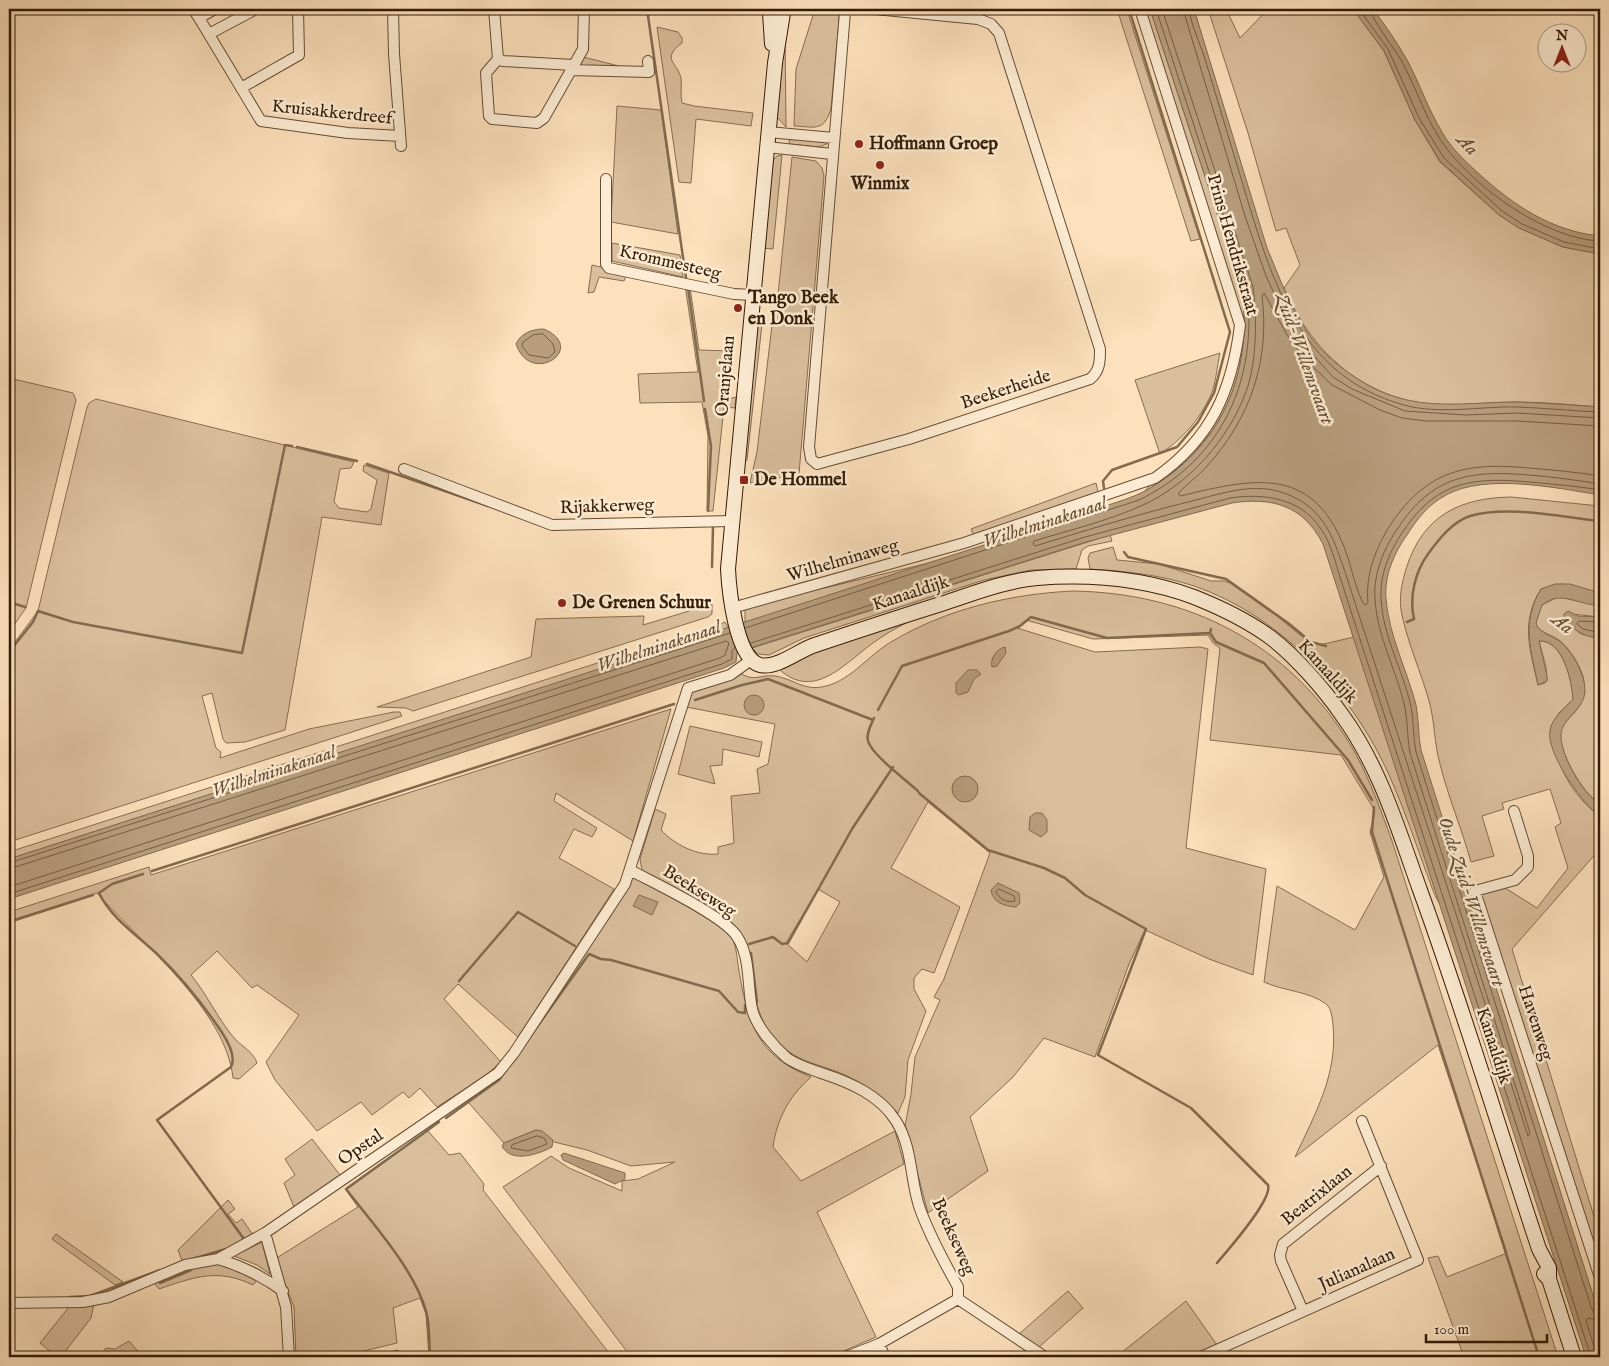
<svg xmlns="http://www.w3.org/2000/svg" width="1609" height="1366" font-family="'IM FELL English',serif">
<style>
.green{fill:#dabf9d;stroke:#866d52;fill-rule:evenodd}
.water{fill:#b89e7e;stroke:#836a4e}
.lines{fill:none;stroke-linecap:round;stroke-linejoin:round}
.shore{stroke:#765c42;stroke-width:1}
.stream{stroke:#836a4e;stroke-width:2.5}
.street-casing{stroke:#654c34;stroke-width:12}
.secondary-casing{stroke:#331b06;stroke-width:16}
.street{stroke:#fdecd3;stroke-width:10}
.secondary{stroke:#fdecd3;stroke-width:14}
.poi-dot{fill:#8f2418;stroke:#fdecd3;stroke-width:2}
.labels{text-anchor:middle;dominant-baseline:central;stroke-width:5;stroke-linejoin:round;paint-order:stroke}
.street-label{font-size:18px;fill:#331b06;stroke:#fdecd3}
.poi-label{font-size:18px;font-weight:bold;fill:#331b06;stroke:#fdecd3;text-anchor:start}
.water-label{font-size:19px;font-style:italic;fill:#684f36;stroke:#fdecd3}
</style>
<rect width="100%" height="100%" fill="#fce1bc"/>
<filter id="stains"><feTurbulence type="fractalNoise" baseFrequency=".004" numOctaves="4"/><feColorMatrix values="0 0 0 0 .2 0 0 0 0 .09 0 0 0 0 .02 0 0 0 .5 -.17"/></filter>
<radialGradient id="worn" r=".72"><stop offset=".6" stop-color="#630" stop-opacity="0"/><stop offset="1" stop-color="#630" stop-opacity=".3"/></radialGradient>
<path class="green" d="M815 9H840L831 109C824 132 815 127 794 126L796 69Z
M1142 9H1150L1242 289C1253 378 1221 446 1144 492 1154 478 1171 473 1183 461 1203 443 1222 417 1230 391 1236 376 1238 358 1241 342Z
M1208 9H1226L1240 38 1268 9H1353L1384 51 1415 120 1440 162 1499 215 1519 228 1563 247 1600 254V407C1573 405 1544 402 1516 402 1481 402 1441 409 1406 400 1348 385 1307 342 1284 288L1300 265 1286 228 1276 231 1248 133Z
M1118 12 1128 13 1200 239 1191 241Z
M657 27 678 32 682 38V43C660 59 678 63 681 78 682 86 680 94 682 103L694 106 753 113 751 126 696 119 691 183 679 182Z
M785 33 786 127 777 117Z
M583 57 631 69 580 66Z
M617 106 661 110 678 234 611 222Z
M790 137 823 140 827 144 819 147 789 144Z
M782 155 773 249 762 248 771 163 777 156Z
M792 157 816 161 822 168 824 176 799 474 750 483 757 452 772 325 778 295Z
M612 243 680 255 683 277 612 261Z
M592 265 627 273 624 281 599 277 594 292 588 293Z
M685 285 690 287 699 350 731 351 726 400 736 397 735 408 724 407 713 511H707L708 436 702 402 640 403 638 374 698 372Z
M753 324H762L747 460 745 462 742 461Z
M1220 353C1217 366 1216 383 1211 395 1200 419 1182 440 1160 454L1135 380Z
M9 378 73 393 76 400 26 608 9 632Z
M96 399 354 462 351 468 340 469 334 502 339 508 367 512 371 509 377 480 363 471 364 465 389 473 381 525 322 517 285 730 245 742 226 743 223 739 212 693 202 696 216 748 221 752 220 758 309 729 394 712H400L402 716 9 842V650L38 611 87 407 89 403Z
M1096 483 1099 496 974 536 971 529Z
M1511 497 1600 506V593L1563 584 1541 589C1520 622 1530 650 1538 685L1545 683 1547 681 1546 667 1539 641C1563 640 1572 681 1573 699L1559 713 1551 726C1554 739 1555 752 1560 764 1566 782 1584 806 1600 816V851L1599 850 1512 949 1600 1236V1277L1481 894 1502 886 1537 908 1568 868 1555 827 1561 823 1550 789 1502 803 1504 809 1482 816 1494 856 1471 862C1462 829 1448 797 1440 764 1434 743 1435 722 1429 701 1421 672 1408 644 1402 615 1398 599 1402 582 1407 566 1424 515 1460 498 1511 497Z
M1110 535 1112 541 1088 546 1082 550 1076 569 1031 570 984 580 804 638 769 655 758 654 752 648Z
M1113 547 1117 560 1159 564 1211 581H1224L1230 583 1277 616 1311 644H1324L1354 637 1440 904C1433 894 1430 881 1425 869 1415 841 1405 812 1393 784 1357 698 1284 617 1194 586 1161 575 1125 571 1090 569L1088 558 1090 553Z
M933 562 745 623V607Z
M1073 591C1189 593 1288 643 1350 744 1368 774 1380 808 1392 841L1558 1357H1464L1428 1258 1438 1256 1447 1277 1507 1253 1438 1045 1295 1157C1315 1114 1338 1074 1333 1025 1332 1018 1332 1009 1326 1004 1309 991 1283 991 1264 982L1277 886 1355 930 1384 877 1370 832 1375 811 1341 755 1210 740 1220 648 1213 643 1208 635 1093 639 1026 620 1017 628 1095 652 1200 647 1208 649 1186 848 1266 869 1253 975 1209 959 1145 930 1129 964 1095 1057 1044 1038 1013 1077 970 1117 988 1171 928 1213 905 1126 911 1094 915 1057 940 1000 934 997 944 979 990 853 928 802 891 868 960 907 934 973 922 969 914 978V989L926 1011 908 1060 905 1097 898 1113C883 1099 868 1086 849 1077 817 1061 796 1066 771 1034 745 1001 759 953 731 922L642 870 640 859 655 809 666 814 661 830C675 845 697 856 718 854V847L734 843 731 796 760 793 757 769 768 764 775 724 686 707 691 692 742 674C754 682 762 674 775 676 794 679 805 692 826 686 851 680 870 654 891 642 946 609 1010 594 1073 591ZM818 889 840 902 807 962 786 943Z
M1558 597 1600 605V617L1572 614 1567 622 1581 634 1600 638V803C1584 797 1555 746 1561 729 1565 720 1573 716 1578 708 1582 704 1584 688 1584 682 1583 669 1569 647 1559 640 1552 635 1542 633 1536 626V619L1542 605Z
M712 604V614L708 617 413 711 406 708 377 707 531 657 536 619 644 616 643 625Z
M926 613C908 622 889 631 873 643 846 662 815 701 780 670L789 661Z
M725 622 729 628 9 859V852L613 658 699 633Z
M671 709 633 841 556 793 554 801 597 828 592 837 574 829 559 858 614 889 518 1037 458 984 444 999 501 1062 485 1076 437 1107 420 1088 409 1098 403 1092 372 1115 361 1102 317 1131 275 1080 266 1062 299 1015 257 985 252 988 217 951 191 975C207 994 220 1023 236 1040 243 1047 254 1053 257 1063L239 1079 233 1078C226 1010 141 943 97 893L9 921V912L149 867 151 875Z
M690 726 762 742 759 757 723 749 722 765 710 766 715 784 678 774Z
M632 876C650 886 723 924 732 938 737 948 737 960 739 971 748 1024 758 1056 811 1077 789 1096 777 1119 773 1147L801 1181 895 1131 904 1164 817 1212 876 1337 830 1357H631L503 1187 551 1156 569 1168 622 1191V1181L638 1179 675 1162 631 1166 587 1150 554 1142 536 1130 504 1143 468 1102C512 1074 536 1028 564 986 587 950 611 914 632 876Z
M428 1131 449 1155 460 1153 484 1184 483 1190 612 1357H429L426 1314 420 1298 393 1308 397 1343 339 1357H296L294 1307 275 1259 358 1207 346 1190Z
M312 1139 340 1175 294 1207 284 1183 295 1175 285 1159Z
M228 1200 235 1209 228 1214 236 1223 242 1219 253 1235 224 1252 183 1263 178 1250Z
M56 1234 123 1282 115 1285 52 1239Z
M262 1242 270 1274 257 1265 234 1256Z
M227 1263 259 1278 253 1285C218 1268 194 1277 159 1289L152 1280 198 1265Z
M1068 1291 1083 1308 1038 1348 1019 1334Z
M95 1298 91 1318 61 1357H57L40 1343 73 1302Z
M1186 1301 1217 1345 1185 1357H1116Z
M129 1341 143 1357H98L106 1348 115 1349Z
M398 1350 399 1357H368Z"/>
<path class="water" d="M1150 9H1194L1267 248C1279 276 1289 305 1306 330 1327 362 1369 392 1407 400 1442 408 1481 402 1517 402 1545 403 1573 405 1600 407V495C1557 488 1486 473 1446 495 1429 504 1417 519 1407 535 1394 553 1384 576 1386 599 1389 636 1407 670 1416 705 1419 720 1418 736 1421 750L1600 1317V1357H1586L1323 544C1303 505 1272 497 1232 503L1086 542 737 652 736 662 724 668 9 899V859L1102 507C1117 502 1132 498 1145 491 1222 448 1253 374 1242 289Z
M1353 9H1373C1385 25 1397 42 1407 60 1420 84 1428 109 1442 132 1451 148 1464 160 1477 172 1513 205 1551 231 1600 236V254L1563 247 1519 228 1499 215 1440 161 1415 120 1384 51Z
M544 329C589 349 530 387 516 344 521 333 532 329 544 329Z
M1555 584H1570L1600 593V605C1579 606 1561 589 1542 605L1536 623C1538 633 1554 636 1562 643 1573 653 1585 675 1585 690 1585 708 1568 714 1562 729 1555 746 1583 797 1600 803V816C1583 806 1545 751 1550 730 1552 718 1565 708 1573 699 1572 682 1563 639 1539 641L1547 676V681L1538 685C1531 651 1521 622 1541 589Z
M1568 611 1578 616 1600 617V638C1586 638 1572 630 1564 618V614Z
M1005 647 1006 653 997 666 992 667C990 659 996 649 1005 647Z
M968 670H977L981 674 974 679 968 692 959 695 956 693V683Z
M744 705a10 10 0 1 1 20 0a10 10 0 1 1-20 0Z
M952 789a13 13 0 1 1 26 0a13 13 0 1 1-26 0Z
M1035 813H1042L1047 820V832L1041 837 1029 830 1030 817Z
M998 883 1019 893 1020 903 1016 907C1004 906 993 903 991 890Z
M639 895 658 902 652 915 633 906Z
M536 1130 542 1131 553 1140 552 1147C539 1154 511 1164 502 1146L504 1143Z
M564 1153 625 1173V1179L615 1184 563 1160 561 1155Z"/>
<g class="lines">
<path class="shore" d="M1162 9 1253 287C1257 318 1257 362 1246 392 1228 440 1189 484 1143 505 1108 521 1070 530 1034 541L1033 544 1035 546C1087 530 1139 514 1192 501 1216 495 1242 486 1267 489 1283 491 1302 499 1314 511 1332 529 1338 552 1346 575L1528 1136 1530 1133 1518 1094 1410 753C1407 738 1408 723 1405 708 1397 671 1377 637 1375 599 1373 574 1384 548 1398 528 1432 476 1470 470 1529 475 1553 477 1576 480 1600 484
M1183 9 1245 216 1266 276 1283 313 1298 338 1333 377 1352 389 1405 411 1466 415 1517 413 1600 418
M1189 9C1191 25 1200 43 1205 59 1217 98 1228 136 1240 175 1269 270 1294 375 1404 405 1440 415 1481 406 1517 407 1545 408 1573 411 1600 412
M1359 9 1388 49 1419 118 1444 158 1502 211 1522 224 1564 242 1600 249
M1370 9C1371 18 1395 50 1401 60 1415 85 1423 112 1438 136 1467 183 1544 239 1600 241
M543 334 553 344 555 352 548 358 529 355 522 346 523 342 533 335Z
M1600 426 1517 421H1426L1402 418 1380 410 1332 385 1310 364 1291 342 1264 293 1262 296C1270 359 1251 417 1208 465 1199 476 1186 484 1178 494L1181 496C1257 477 1316 465 1347 555 1351 566 1358 598 1365 605L1368 603C1365 575 1376 547 1391 524 1427 470 1467 462 1529 468 1553 470 1576 472 1600 476
M1600 490C1576 486 1553 484 1529 482 1473 477 1437 481 1404 530 1390 550 1380 573 1381 597 1382 635 1403 670 1411 707 1414 722 1413 737 1416 752L1591 1307 1595 1315 1600 1316
M1600 622 1579 621 1577 624 1583 629 1600 633
M745 628 1139 500C1223 459 1258 379 1247 288L1156 9
M751 643 1085 537 1230 498C1264 493 1301 498 1321 529 1331 543 1335 561 1340 577L1591 1357
M9 863 730 633
M9 869 726 641 729 643 725 655 720 658 9 887
M999 889 1014 896 1015 901C1007 903 999 899 996 892Z
M9 894 722 664 732 659V651L735 647
M537 1136 544 1138 547 1144 528 1151 511 1148 512 1145Z
M1597 1357 1586 1320 1589 1318 1600 1322"/>
<path class="stream" d="M647 9 686 278
M688 288 704 401
M705 409 711 446 708 511
M297 447 357 461
M367 464 488 506
M1104 488 1103 481 1112 470 1177 447 1198 422 1214 393 1230 332 1129 9
M1124 552 1128 557 1226 579 1288 623 1311 642 1326 646
M712 567 713 527
M9 602 25 607
M1407 622 1414 619C1409 597 1415 572 1428 554 1439 539 1452 522 1470 516 1508 505 1561 517 1600 521
M1211 629 1210 633 1216 642 1264 663 1348 760 1372 800
M9 652 33 622 38 611 73 622 242 653 285 445 292 446
M695 700 742 685 768 679 873 720
M878 710 902 666 1009 631 1020 626 1031 617 1107 638 1210 633
M874 718C871 725 866 733 868 741 872 755 906 780 918 791
M919 793 988 850 1044 868 1065 878 1085 895 1146 929 1098 1055 1191 1108 1268 1185C1273 1199 1228 1250 1217 1263
M1374 807 1372 832 1539 1357
M152 871 674 704
M143 874 112 884 99 893C111 918 138 936 157 954 182 978 202 1003 221 1031 227 1040 237 1056 231 1067L157 1120 244 1239 242 1241
M9 922 93 895
M749 944 773 937 782 944 788 943 852 829 893 767
M751 953 757 1002
M459 981 518 912 575 946
M446 1118 499 1080 589 954 601 959 611 960 719 991 738 1012 745 1013V1005
M189 1260 226 1249
M160 1283 191 1270 190 1267
M70 1297 90 1296 160 1270
M430 1357C429 1343 430 1325 426 1311 414 1269 373 1224 346 1189L439 1122"/>
<g class="street-casing">
<path id="street" d="M193 9 199 18 215 9
M393 9 394 54 401 146
M494 9 498 59 486 73 489 116 492 119 537 123 544 118 583 49 584 9
M849 9 845 12 809 447 811 459 817 464 909 439 1090 379C1100 371 1100 361 1100 349L999 33 991 24 978 19 875 9
M199 18 261 121 348 133 400 136
M209 34 256 9
M498 59 503 61 573 65
M570 70 649 72 648 61
M241 88 299 55 298 9
M768 132 834 138
M767 147 832 154
M606 179V264L609 268 734 294 752 295
M404 469 552 525 732 521
M732 608 964 543 1155 478C1211 439 1232 391 1240 325L1140 9
M1514 811 1528 856V867L1515 880 1475 891 1600 1278
M630 870C656 884 720 914 736 935 751 956 747 985 752 1009 756 1026 773 1046 787 1058 797 1065 810 1069 821 1073 849 1082 880 1095 896 1121 913 1148 910 1181 920 1209 930 1236 944 1262 958 1287V1299
M265 1233 286 1307 289 1357
M218 1259C242 1266 262 1276 283 1291
M958 1299 1045 1357
M9 1303 83 1302 109 1297 185 1265 218 1259 265 1233 498 1073 514 1053 625 884 688 688 730 675 751 660
M1303 1311 1281 1261 1280 1255 1283 1244 1381 1166
M879 1344 885 1357
M846 1357 879 1344 958 1299
M1201 1357 1418 1260 1362 1121"/>
</g>
<g class="secondary-casing">
<path id="secondary" d="M770 13 772 44
M783 13 775 63 728 569C729 590 736 659 760 665 777 669 799 650 815 645 857 631 899 617 941 604 972 594 1004 581 1037 578 1089 574 1145 579 1194 597 1219 607 1248 621 1270 637 1295 656 1324 689 1342 715 1380 767 1398 829 1420 890 1463 1008 1499 1129 1539 1249L1549 1268V1279
M1544 1274 1549 1279 1574 1357"/>
</g>
<use href="#street" class="street"/>
<use href="#secondary" class="secondary"/>
</g>
<g class="poi-dot">
<circle cx="859" cy="144" r="5"/>
<circle cx="880" cy="165" r="5"/>
<circle cx="738" cy="308" r="5"/>
<rect x="739" y="475" width="10" height="10" rx="2.5"/>
<circle cx="562" cy="603" r="5"/>
</g>
<g class="labels">
<g class="street-label">
<text transform="translate(332 113) rotate(6)">Kruisakkerdreef</text>
<text transform="translate(1232 245) rotate(74)">Prins Hendrikstraat</text>
<text transform="translate(670 263) rotate(13)">Krommesteeg</text>
<text transform="translate(726 376) rotate(-85)">Oranjelaan</text>
<text transform="translate(1006 390) rotate(-18)">Beekerheide</text>
<text transform="translate(607 507) rotate(-2)">Rijakkerweg</text>
<text transform="translate(843 561) rotate(-16)">Wilhelminaweg</text>
<text transform="translate(911 594) rotate(-18)">Kanaaldijk</text>
<text transform="translate(1327 672) rotate(48)">Kanaaldijk</text>
<text transform="translate(699 892) rotate(32)">Beekseweg</text>
<text transform="translate(1535 1023) rotate(72)">Havenweg</text>
<text transform="translate(1493 1046) rotate(72)">Kanaaldijk</text>
<text transform="translate(361 1148) rotate(-34)">Opstal</text>
<text transform="translate(1317 1196) rotate(-39)">Beatrixlaan</text>
<text transform="translate(953 1237) rotate(66)">Beekseweg</text>
<text transform="translate(1357 1270) rotate(-24)">Julianalaan</text>
</g>
<g class="poi-label">
<text x="869" y="144">Hoffmann Groep</text>
<text x="880" y="184" text-anchor="middle">Winmix</text>
<text x="748" y="298">Tango Beek<tspan x="748" dy="21">en Donk</tspan></text>
<text x="754" y="480">De Hommel</text>
<text x="572" y="603">De Grenen Schuur</text>
</g>
<g class="water-label">
<text transform="translate(1467 145) rotate(47)">Aa</text>
<text transform="translate(1304 359) rotate(70)">Zuid-Willemsvaart</text>
<text transform="translate(1045 523) rotate(-18)">Wilhelminakanaal</text>
<text transform="translate(1562 624) rotate(38)">Aa</text>
<text transform="translate(659 647) rotate(-18)">Wilhelminakanaal</text>
<text transform="translate(274 772) rotate(-18)">Wilhelminakanaal</text>
<text transform="translate(1471 902) rotate(72)">Oude Zuid-Willemsvaart</text>
</g>
</g>
<rect width="1609" height="1366" fill="none" stroke="#fce1bc" stroke-width="30"/>
<rect x="10" y="10" width="1589" height="1346" fill="none" stroke="#331b06" stroke-width="2.5"/>
<rect x="15" y="15" width="1579" height="1336" fill="none" stroke="#331b06"/>
<g transform="translate(1562 48)"><circle r="24" fill="#fdecd3" stroke="#ac9881"/>
<path d="M0-4L9 19L0 12L-9 19Z" fill="#8f2418"/>
<text y="-8" font-size="14" font-weight="bold" text-anchor="middle" fill="#331b06">N</text>
</g>
<path d="M1426 1334v8h121v-8" fill="none" stroke="#331b06" stroke-width="2.5"/>
<text x="1434" y="1334" font-size="15" fill="#331b06" stroke="#fdecd3" stroke-width="4" paint-order="stroke">100 m</text>
<rect width="100%" height="100%" filter="url(#stains)"/>
<rect width="100%" height="100%" fill="url(#worn)"/>
</svg>
